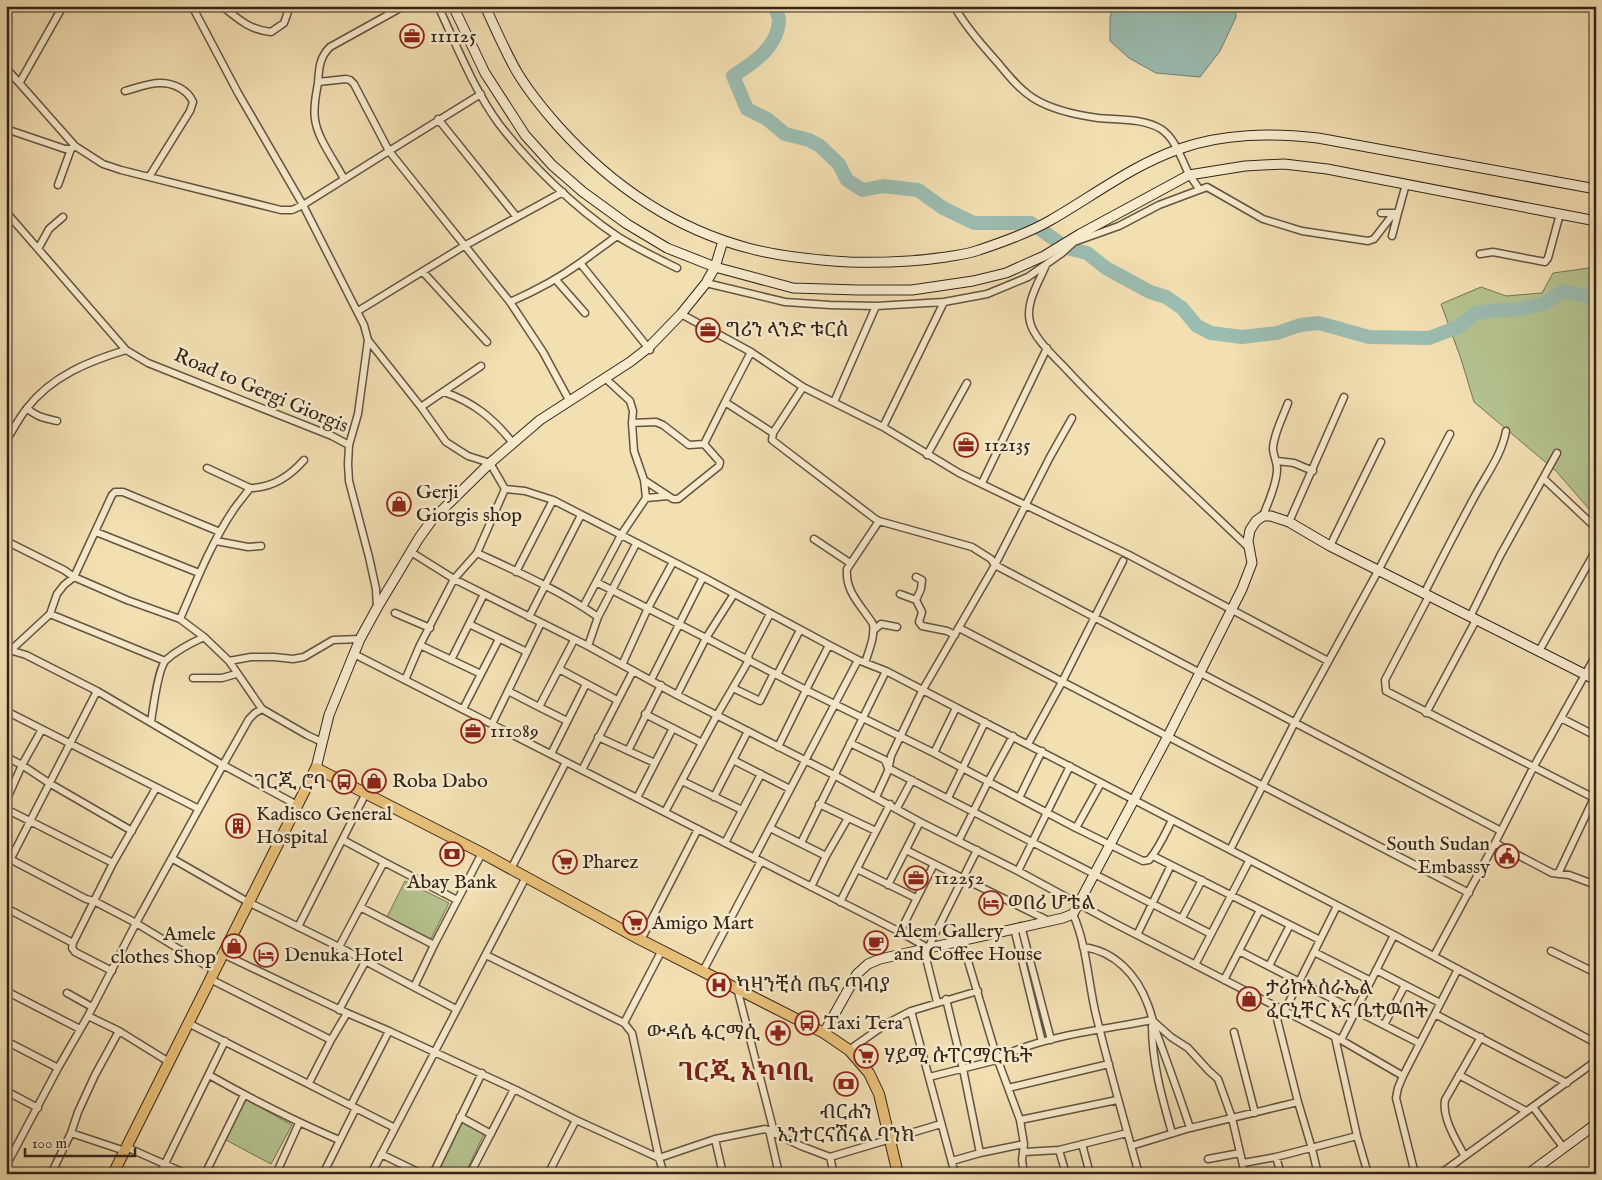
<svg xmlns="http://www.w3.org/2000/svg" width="1602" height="1180" font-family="'IM FELL English','Noto Serif Ethiopic',serif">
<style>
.green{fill:#b5c390;stroke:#747455}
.water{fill:#9bbcb0;stroke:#717f74}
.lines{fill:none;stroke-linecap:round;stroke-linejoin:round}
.river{stroke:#9bbcb0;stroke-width:14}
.street-casing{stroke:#635340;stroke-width:9}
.secondary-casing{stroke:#33241a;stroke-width:11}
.primary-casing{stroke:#33241a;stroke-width:12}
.street{stroke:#f7eacd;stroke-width:6}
.secondary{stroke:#f7eacd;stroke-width:9}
.primary{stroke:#e9c079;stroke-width:10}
.labels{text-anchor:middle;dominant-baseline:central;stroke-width:5;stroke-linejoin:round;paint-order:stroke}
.poi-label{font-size:20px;fill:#33241a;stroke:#f7eacd;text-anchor:start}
.street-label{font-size:20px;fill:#33241a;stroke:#f7eacd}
.district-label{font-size:25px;font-weight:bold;fill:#7a1f14;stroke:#f7eacd}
</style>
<rect width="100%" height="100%" fill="#f2dfb2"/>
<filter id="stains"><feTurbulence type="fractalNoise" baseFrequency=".004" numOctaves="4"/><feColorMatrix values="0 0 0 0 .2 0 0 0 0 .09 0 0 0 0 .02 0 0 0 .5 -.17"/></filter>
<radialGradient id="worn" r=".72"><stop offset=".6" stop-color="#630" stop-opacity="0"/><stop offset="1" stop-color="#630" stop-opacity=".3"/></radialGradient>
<path class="green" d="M1596 267V517L1556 471 1474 402 1461 359 1441 304 1481 287 1506 296 1542 293 1553 273Z
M405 881 449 903 431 939 387 917Z
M245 1099 292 1125 271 1164 224 1139Z
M460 1120 485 1132 465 1174H434Z"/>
<path class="water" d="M1113 6H1235L1236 17 1220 51 1200 77 1156 73 1129 58 1110 41V18Z"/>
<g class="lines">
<path class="river" d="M775 6C776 11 779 17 779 21 777 48 753 63 733 76L747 109 767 119 785 134 809 140 820 146 839 164 847 180 863 190 883 186 918 190 943 208 974 223H1031L1067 248 1087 253 1106 268 1150 292 1166 297 1182 308 1197 326 1211 333 1242 337 1277 333 1300 325 1319 323 1369 337 1429 338 1458 327 1476 313 1500 310H1514L1544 304 1563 291 1590 297 1596 296"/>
<g class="street-casing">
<path id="street" d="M192 6 238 93 303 205 364 325 368 340 358 414 349 445 348 464 349 481 369 557 376 589 377 608
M222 6C238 19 250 30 271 32L284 23 290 6
M438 6C456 44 474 90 499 124 530 164 575 208 617 236 636 248 657 258 677 268
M954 6C966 27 982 45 998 63 1008 75 1019 89 1033 98 1052 110 1076 115 1098 118 1118 120 1143 118 1161 129 1176 139 1181 159 1189 174 1192 179 1196 184 1199 189
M6 68 75 146 103 164 121 170 281 210H292L303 205 389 151 354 84 350 80 346 79 318 82
M20 82 63 6
M125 91C136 88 149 83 160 83 174 83 188 90 193 102L190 111 149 177
M481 94 389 151 510 302
M438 119 516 216
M6 129 65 149H71L75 146
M344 179C335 161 317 138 315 119 313 107 316 95 318 83 319 69 319 58 330 47L404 6
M58 185 71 149
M6 212 126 350 148 363 332 436 349 445
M1381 213H1398L1406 184
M617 236 580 263 650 350
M1392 236 1398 213
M38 249 49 229 63 217
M1480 254 1493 252 1545 262 1548 258 1560 214
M1046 265C1039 282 1025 303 1030 322 1034 339 1056 358 1067 370 1125 432 1188 489 1249 548
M423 272 487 342
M556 280 585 313
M706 283 785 302 830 305 876 306 944 302 987 294 1028 277 1062 253 1074 242 1119 226 1159 205 1207 187 1263 219 1302 231 1368 241 1374 239 1394 213
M358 311 464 246 563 192
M681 314 751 352 803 387 883 427 959 473 1129 555 1328 661
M368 340 421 407 446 442 468 456 490 463 505 489
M751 352 725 402 773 433
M605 378 630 401 633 411 632 423 634 451 644 480 673 499H678L719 466 720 462 704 444 725 402
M803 387 773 433 772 440 874 518 879 521 972 547 991 559 995 565 1501 831
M444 392C473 402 493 418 512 442
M569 400 543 352 510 302C535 291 558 279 580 263
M834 402 876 306
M421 407 481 366
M27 408C36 417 45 418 57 421
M632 423 656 422 663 425 689 445 704 444
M883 427 944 302
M6 441C13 430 19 418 27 408 52 376 89 361 126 350
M927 455 967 383
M1277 461 1294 463 1313 471
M207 468 250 488
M1543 478 1596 528
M982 483 1047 348
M505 489 525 491 553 500 703 577 829 645 858 660 886 671 1394 935 1596 1043
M646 498 668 496
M1263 516C1268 502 1276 487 1277 471 1278 463 1273 456 1273 448 1274 433 1283 417 1288 403
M1289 522 1344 397
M96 532 199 573
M814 539 850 563
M6 541 64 570 74 577 127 600 180 619
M216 541 248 547 261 546
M1330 546 1381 442
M411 552 454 579 588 646 677 695 834 775 920 822 1018 871 1112 922 1341 1040 1403 1076
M477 553 505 489
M516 572 553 500
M916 577 922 580 921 589 916 600
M596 582 706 638 677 695
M734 594 706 638 777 675 800 630
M900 594 916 600 922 612 919 622 922 626 947 631 955 635
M1424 594C1441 560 1458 527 1476 494 1487 474 1502 454 1506 431
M1429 596 1385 680 1386 691 1596 799
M583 607 621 535 646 498 644 480
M395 613 430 628
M50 614 165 661
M529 617 581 515
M1470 617 1500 556 1557 453
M469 624 527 652
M959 628 1469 893
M874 630 881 624 897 627
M204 637 180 619C196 582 211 543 234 509 239 502 245 495 250 488 273 488 290 476 304 460
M420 645 481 674 463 709
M829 645 806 690 934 753 1076 828 1143 861 1149 860C1159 848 1165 834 1172 820
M588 646 598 617 636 544
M6 649 26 655 97 691 223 765 249 719 255 713 262 709
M11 650 50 614 57 594 64 585 74 577 112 495 115 492H123L220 532
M1539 651 1596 550
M354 654 900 932 928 948 977 850
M451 660 484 594
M229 661 251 657H274L293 659 304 657 333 640 360 639
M865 663C869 650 875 637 873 624 861 605 845 592 847 569L879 521
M622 665 648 608 673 562
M559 669 617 700
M481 674 499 639
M777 675 806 690 778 747
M193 678H222L236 674
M405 680 420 645 454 579 477 553C518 572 561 591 598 617
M651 680 703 577
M733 688 760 701 774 673
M508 691 539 707 574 640
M539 707 567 721
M6 711 199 809
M1426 713 1476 620
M645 714 702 743
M1561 718 1596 736
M151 722C153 709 158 668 166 660 177 650 191 643 204 637L229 661 262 709 307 735 322 742
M492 724 541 623
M598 737 655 763
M850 743 885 760 888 768 1211 934
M1028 744 1062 682 1123 561
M628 751 661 685
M934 753 956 708
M551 754 586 684
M6 757 22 765 49 783 132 831
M733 760 790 789
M582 770 633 671
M682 781 742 810
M714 797 748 731
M876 797 888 771 891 756 922 691 995 565 1050 457 1072 418
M637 798 673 728
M948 798 985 722
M1019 798 1042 751
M6 801 22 765 41 731
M819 804 876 831
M897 808 912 780
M6 809 113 863
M665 812 717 715 749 660 748 656 770 614
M770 828 826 856
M1076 828 1101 783
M959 840 988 782 1013 736
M725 843 761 774
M801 843 886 671
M1495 843 1552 873 1569 875 1596 885
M906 850 1047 920
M1230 850 1295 722 1378 571 1450 434
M1153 856 1320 940
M6 857 86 899 94 901 136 923 215 971
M754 858 858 660
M173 859 248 902 339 947 414 987
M384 862 457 900
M6 868 97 691
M511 869 566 762
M857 869 916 898
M1018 871 1070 766
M1558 874 1594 798
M888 885 920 822
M811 887 826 856 848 818
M840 902 890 804
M360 907 434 945
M6 908 73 943
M1073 914C1087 946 1088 982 1096 1015 1109 1068 1124 1121 1139 1174
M1182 918 1202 880
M1021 926 1051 1040
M298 927 366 793
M1014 928 1042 1042
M900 932 934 864
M1137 935 1171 865
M641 940 698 829
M962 941 997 1058 1020 1120 1024 1144 1022 1160 1024 1174
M339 947 384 862 343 840
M1083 947C1115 951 1137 975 1148 1005 1152 1015 1154 1027 1158 1037 1169 1067 1180 1097 1190 1128
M662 950 624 1023 632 1033 659 1158 664 1174
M924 950 937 1002
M1239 951 1419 1043
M1551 951 1596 973
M1314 952 1371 981
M223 954 347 1013 389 1031
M486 955 624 1023
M1434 956 1495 843 1533 768 1596 655
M1195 965 1249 861
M1269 966 1290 925
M1376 970 1440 1003
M112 971 75 952 72 948 73 943 113 863 156 788
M703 971 761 861
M210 979 331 1040
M1224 980 1260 910
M737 988 774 1132
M6 991 80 1029
M67 993 92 1007
M946 999 963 1069 980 1153
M1274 1007 1298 1102 1312 1149 1318 1174
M456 1009 414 987 434 945 482 853
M339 1010 365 962
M911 1011 955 1174
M1284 1012 1337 906
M1435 1014 1567 1083
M88 1016 136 923 223 765 297 805
M1153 1021 1171 1037 1188 1048 1209 1071 1218 1079 1232 1118 1245 1174
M188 1023 395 1128
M1384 1025 1405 985
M1152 1026C1152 1063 1162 1098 1172 1133
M1234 1032 1255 1113
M1335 1037 1357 1136 1368 1174
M1341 1040 1394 935
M6 1041 58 1068
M849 1050 886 1024 911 1011 978 991
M209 1075C251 1099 295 1121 339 1140
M1459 1075 1526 1111
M929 1077 993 1061C999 1056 1007 1054 1014 1051 1058 1034 1106 1029 1152 1020
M309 1083 331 1040 347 1013
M1008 1088 1109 1064
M6 1091 38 1108
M351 1105 389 1031 514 1089 576 1120 548 1174
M1533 1107 1563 1147
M460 1117 491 1134
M576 1120 659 1158 715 1139 765 1129 801 1146 830 1157 941 1124
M1020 1120 1117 1100
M769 1130 779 1174
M71 1133 125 1151
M715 1139 723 1174
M1082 1144 1090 1174
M1131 1146 1190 1128 1298 1102
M126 1147 187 1174
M1059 1150 1066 1174
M1024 1152 1059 1150 1127 1133
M381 1154 422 1174
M1464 1155C1456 1140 1442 1118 1445 1100L1481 1037
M830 1157 834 1174
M1276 1157 1281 1174
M1208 1159 1240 1153
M952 1161 980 1153 1024 1144
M1243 1163 1276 1157 1357 1136
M6 1166 58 1068 88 1016 119 1031 169 1062
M51 1174 71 1133 78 1112 95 1075 119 1031
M160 1174 225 1041
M205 1174 244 1095
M276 1174 299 1123
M323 1174 356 1108
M371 1174 526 877
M433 1174 482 1073
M470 1174 514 1089
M1357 1174 1368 1171
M1415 1174 1396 1098 1398 1088 1403 1076 1458 969
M1440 1174 1596 1061"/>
</g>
<g class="secondary-casing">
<path id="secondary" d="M453 6 485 73 525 135 552 165 583 192 627 224 667 248 715 267 793 288 858 290H912L973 281 1006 273 1044 256 1080 234 1189 175 1245 166 1284 164 1327 169 1596 221
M485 6C495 28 505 51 517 72 529 92 543 109 558 126 609 183 673 228 748 248 781 257 815 260 849 262 882 263 913 262 946 257 957 255 969 254 979 250 1003 242 1029 233 1051 220 1093 196 1133 165 1179 149 1224 133 1271 133 1318 138L1596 189
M316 768 329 715 360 639 377 608 419 538 432 520 490 463 540 420 630 362 648 348 681 314 706 283 715 267 723 241
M824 1033 857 974 868 964 880 959 1063 918 1073 914 1168 736 1242 589 1252 563 1248 541 1250 530 1256 521 1263 516H1271L1289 522 1330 546 1596 680
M1528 1174 1596 1124"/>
</g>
<g class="primary-casing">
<path id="primary" d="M113 1174 316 768 482 853 641 940 824 1033 849 1050 869 1073 879 1094 898 1174"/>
</g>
<use href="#street" class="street"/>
<use href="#secondary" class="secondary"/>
<use href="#primary" class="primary"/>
</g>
<defs>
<g id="office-ring" transform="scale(1.25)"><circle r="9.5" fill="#f7eacd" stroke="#8f2418" stroke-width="1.5"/><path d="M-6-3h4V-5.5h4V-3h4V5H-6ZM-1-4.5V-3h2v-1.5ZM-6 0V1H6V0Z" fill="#8f2418"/></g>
<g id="shop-ring" transform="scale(1.25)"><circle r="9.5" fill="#f7eacd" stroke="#8f2418" stroke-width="1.5"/><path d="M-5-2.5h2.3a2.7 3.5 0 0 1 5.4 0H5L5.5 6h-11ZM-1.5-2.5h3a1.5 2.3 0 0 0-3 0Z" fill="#8f2418"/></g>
<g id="bus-ring" transform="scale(1.25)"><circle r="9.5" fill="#f7eacd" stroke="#8f2418" stroke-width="1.5"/><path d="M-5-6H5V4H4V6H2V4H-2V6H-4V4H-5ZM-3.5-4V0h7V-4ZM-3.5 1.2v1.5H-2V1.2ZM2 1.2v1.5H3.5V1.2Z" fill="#8f2418"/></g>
<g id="building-ring" transform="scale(1.25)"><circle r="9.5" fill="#f7eacd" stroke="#8f2418" stroke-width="1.5"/><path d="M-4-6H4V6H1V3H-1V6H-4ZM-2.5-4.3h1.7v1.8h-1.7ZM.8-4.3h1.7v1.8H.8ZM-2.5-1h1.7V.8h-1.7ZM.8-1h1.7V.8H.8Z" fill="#8f2418"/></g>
<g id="bank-ring" transform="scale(1.25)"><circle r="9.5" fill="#f7eacd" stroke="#8f2418" stroke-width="1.5"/><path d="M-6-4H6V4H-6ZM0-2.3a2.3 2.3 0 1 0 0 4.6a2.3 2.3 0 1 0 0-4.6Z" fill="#8f2418"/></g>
<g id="civic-ring" transform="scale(1.25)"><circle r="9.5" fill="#f7eacd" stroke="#8f2418" stroke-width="1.5"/><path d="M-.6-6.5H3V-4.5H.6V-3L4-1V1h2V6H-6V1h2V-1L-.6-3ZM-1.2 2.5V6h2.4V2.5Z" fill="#8f2418"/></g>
<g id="supermarket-ring" transform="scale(1.25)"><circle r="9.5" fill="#f7eacd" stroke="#8f2418" stroke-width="1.5"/><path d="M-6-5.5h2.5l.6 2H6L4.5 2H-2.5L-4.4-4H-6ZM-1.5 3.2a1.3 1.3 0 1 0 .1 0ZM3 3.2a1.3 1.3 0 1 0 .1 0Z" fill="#8f2418"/></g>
<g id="hotel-ring" transform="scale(1.25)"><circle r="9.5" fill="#f7eacd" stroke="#8f2418" stroke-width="1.5"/><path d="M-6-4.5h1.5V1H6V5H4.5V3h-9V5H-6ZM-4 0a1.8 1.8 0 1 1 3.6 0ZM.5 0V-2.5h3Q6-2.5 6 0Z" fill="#8f2418"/></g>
<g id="cafe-ring" transform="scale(1.25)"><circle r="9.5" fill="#f7eacd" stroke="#8f2418" stroke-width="1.5"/><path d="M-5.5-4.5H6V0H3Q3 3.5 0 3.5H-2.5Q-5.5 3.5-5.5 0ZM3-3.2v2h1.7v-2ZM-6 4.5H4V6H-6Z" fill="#8f2418"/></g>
<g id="hospital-ring" transform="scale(1.25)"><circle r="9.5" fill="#f7eacd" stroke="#8f2418" stroke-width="1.5"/><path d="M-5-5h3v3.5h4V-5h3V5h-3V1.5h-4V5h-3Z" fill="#8f2418"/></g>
<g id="pharmacy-ring" transform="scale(1.25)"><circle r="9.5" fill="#f7eacd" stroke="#8f2418" stroke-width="1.5"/><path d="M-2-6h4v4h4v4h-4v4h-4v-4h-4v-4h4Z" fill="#8f2418"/></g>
</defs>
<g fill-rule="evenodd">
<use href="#office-ring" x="412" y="36"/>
<use href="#office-ring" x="708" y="330"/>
<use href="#office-ring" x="966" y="445"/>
<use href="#shop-ring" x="399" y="504"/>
<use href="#office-ring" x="473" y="731"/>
<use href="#shop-ring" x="374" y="781"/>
<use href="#bus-ring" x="344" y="782"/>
<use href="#building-ring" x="238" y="826"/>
<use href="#bank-ring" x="452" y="854"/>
<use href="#civic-ring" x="1507" y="856"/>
<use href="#supermarket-ring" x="565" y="862"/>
<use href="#office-ring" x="916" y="878"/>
<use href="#hotel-ring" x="991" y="903"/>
<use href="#supermarket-ring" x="635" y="923"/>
<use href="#cafe-ring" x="876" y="943"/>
<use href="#shop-ring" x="234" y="946"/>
<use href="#hotel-ring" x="266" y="955"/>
<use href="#hospital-ring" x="719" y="985"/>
<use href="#shop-ring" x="1249" y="999"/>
<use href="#bus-ring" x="807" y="1023"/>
<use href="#pharmacy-ring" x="778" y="1033"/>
<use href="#supermarket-ring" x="866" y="1056"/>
<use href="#bank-ring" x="846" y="1084"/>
</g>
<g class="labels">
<g class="poi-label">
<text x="430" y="36">111125</text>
<text x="726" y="330">ግሪን ላንድ ቱርስ</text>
<text x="984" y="445">112135</text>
<text x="416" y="492">Gerji<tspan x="416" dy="23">Giorgis shop</tspan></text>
<text x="490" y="731">111089</text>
<text x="392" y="781">Roba Dabo</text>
<text x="326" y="782" text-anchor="end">ገርጂ ሮባ</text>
<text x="256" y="814">Kadisco General<tspan x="256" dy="23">Hospital</tspan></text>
<text x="1490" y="844" text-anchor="end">South Sudan<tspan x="1490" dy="23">Embassy</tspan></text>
<text x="582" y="862">Pharez</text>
<text x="934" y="878">112252</text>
<text x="452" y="882" text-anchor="middle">Abay Bank</text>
<text x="1008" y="903">ወበሪ ሆቴል</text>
<text x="652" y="923">Amigo Mart</text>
<text x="894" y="931">Alem Gallery<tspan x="894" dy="23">and Coffee House</tspan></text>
<text x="216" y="934" text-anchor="end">Amele<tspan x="216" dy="23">clothes Shop</tspan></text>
<text x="284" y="955">Denuka Hotel</text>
<text x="736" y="985">ካዛንቺስ ጤና ጣብያ</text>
<text x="1266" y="988">ታሪኩእስራኤል<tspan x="1266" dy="23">ፈርኒቸር እና ቤተዉበት</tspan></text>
<text x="824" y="1023">Taxi Tera</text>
<text x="760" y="1033" text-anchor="end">ውዳሴ ፋርማሲ</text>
<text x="884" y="1056">ሃይሚ ሱፐርማርኬት</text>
<text x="846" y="1112" text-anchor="middle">ብርሐን<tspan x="846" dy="23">ኢንተርናሽናል ባንክ</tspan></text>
</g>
<g class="street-label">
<text transform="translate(261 391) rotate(23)">Road to Gergi Giorgis</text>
</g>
<g class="district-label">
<text x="746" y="1073">ገርጂ አካባቢ</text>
</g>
</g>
<rect width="1602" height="1180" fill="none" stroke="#f2dfb2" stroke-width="25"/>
<rect x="8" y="8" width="1587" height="1165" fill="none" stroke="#33241a" stroke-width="2.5"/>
<rect x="12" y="12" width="1577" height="1155" fill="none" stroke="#33241a"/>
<path d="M25 1148v8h110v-8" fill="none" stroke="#33241a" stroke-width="2.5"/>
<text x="32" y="1148" font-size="15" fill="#33241a" stroke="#f7eacd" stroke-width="4" paint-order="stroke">100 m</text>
<rect width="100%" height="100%" filter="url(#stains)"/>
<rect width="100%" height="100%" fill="url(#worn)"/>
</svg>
